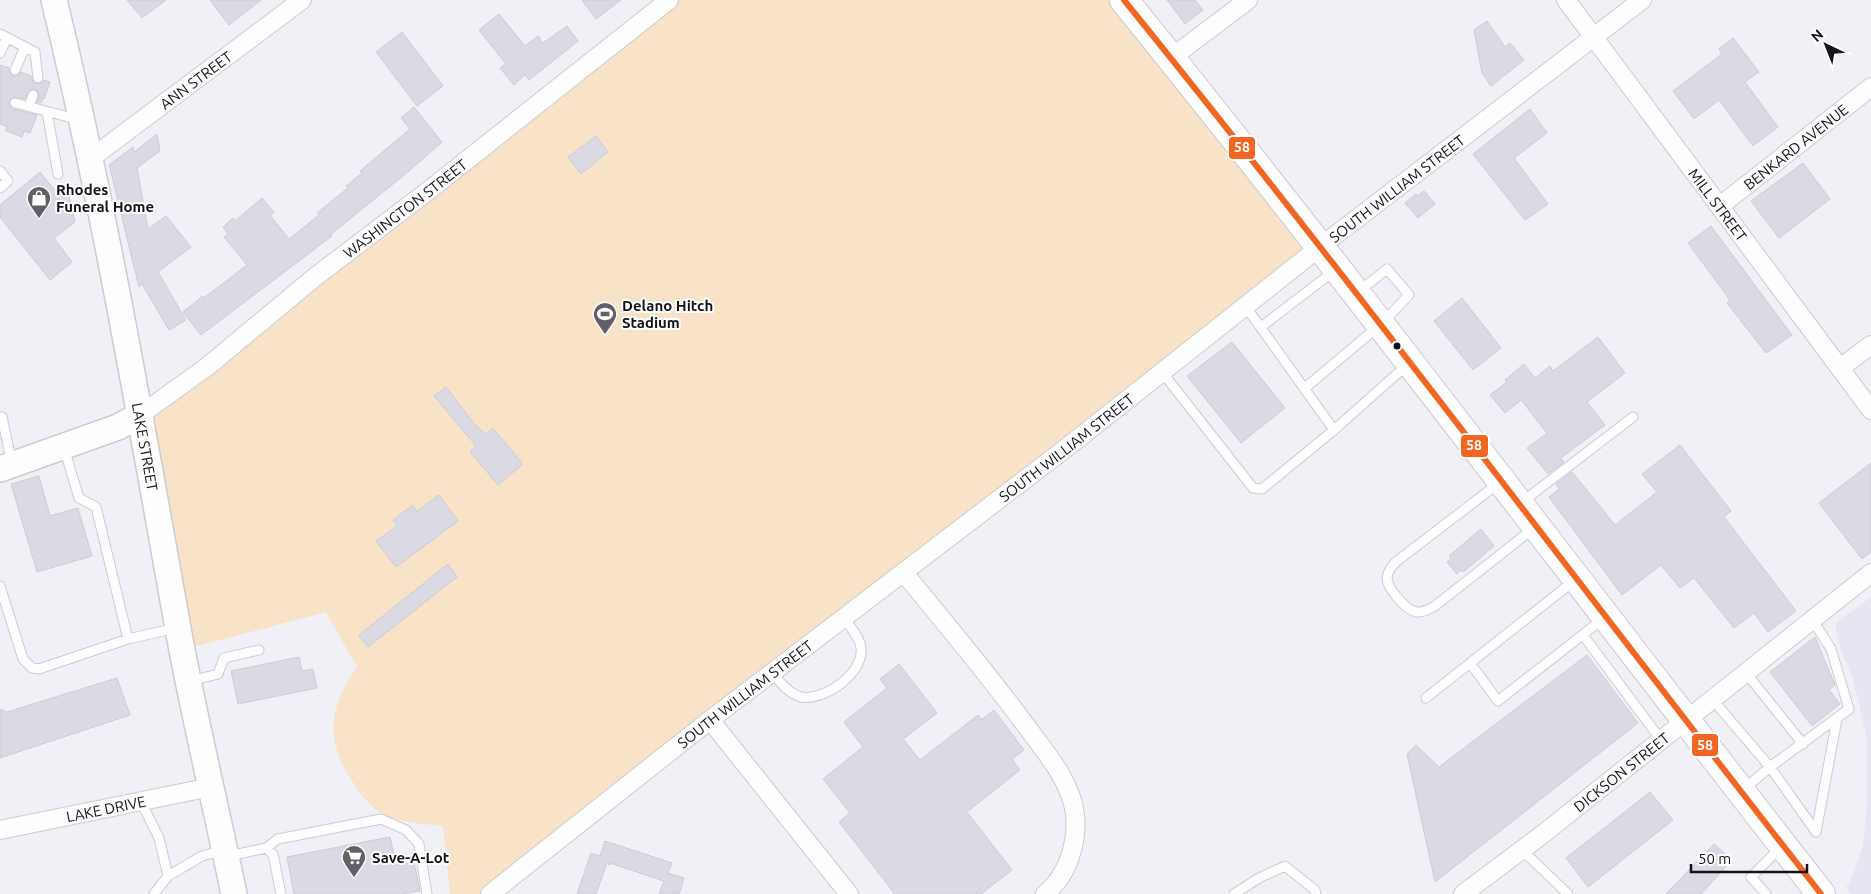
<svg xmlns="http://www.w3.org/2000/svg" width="1871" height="894" font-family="Ubuntu,sans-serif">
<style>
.built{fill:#e8e5f2}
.green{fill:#f8e3c9}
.building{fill:#dbd9e4;stroke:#cdccd2}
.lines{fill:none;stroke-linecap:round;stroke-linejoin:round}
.lane-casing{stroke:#cccbd0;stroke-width:11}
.street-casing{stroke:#cccbd0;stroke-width:20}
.secondary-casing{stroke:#cccbd0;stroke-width:28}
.highway-casing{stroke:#cccbd0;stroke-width:30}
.lane{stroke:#fdfdfe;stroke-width:9}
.street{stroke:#fdfdfe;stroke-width:18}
.secondary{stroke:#fdfdfe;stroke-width:25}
.highway{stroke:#fdfdfe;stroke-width:28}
.bus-1-casing{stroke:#fff;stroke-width:10}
.bus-1{stroke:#f26522;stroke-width:6}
.bus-dot{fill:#131216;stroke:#fff;stroke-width:2}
.labels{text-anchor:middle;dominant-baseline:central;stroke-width:4;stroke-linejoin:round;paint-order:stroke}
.street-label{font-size:15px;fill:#131216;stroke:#fff}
.poi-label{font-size:15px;font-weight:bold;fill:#131216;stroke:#fff;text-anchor:start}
.line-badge{stroke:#fff;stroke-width:2}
.badge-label{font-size:14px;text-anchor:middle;font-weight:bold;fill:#fff}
</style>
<rect width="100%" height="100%" fill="#f1f0f6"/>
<path class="built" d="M1871 597V894H1851L1846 888 1853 875 1863 846 1867 804V739L1853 679 1841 651 1835 624Z"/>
<path class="green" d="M672 0H1125L1320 247 490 894H450L443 826C423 824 402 823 383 814 371 808 361 795 354 784 324 740 328 709 357 667L326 612 183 650 140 415Z"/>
<path class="building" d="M127 0H166L142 18Z
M210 0H261L229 25Z
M582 0H621L596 19Z
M1167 0H1195L1203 10 1185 24Z
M499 14 525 46 538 36 543 43 567 26 578 41 529 80 525 75 514 85 500 68 506 64 479 30Z
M1487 21 1505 47 1510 43 1524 60 1491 86 1482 73 1474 30Z
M402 32 443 86 417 106 376 52Z
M1733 38 1759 72 1745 82 1778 127 1753 146 1719 100 1694 119 1673 91 1722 54 1719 49Z
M0 65 9 68 10 73 13 76 18 75 21 72 31 76 33 81 36 84 41 83 44 80 50 82 44 99 43 98 41 103 37 102 39 97 38 91 32 89 29 91 25 99 14 97 9 101V105L13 109 37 115 30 133 24 131 22 137 6 131 7 126 0 124Z
M414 107 442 142 409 171 330 235 332 236 201 335 183 312 203 296 204 298 247 265 224 237 228 234 223 227 233 218 235 221 262 198 274 212 270 215 289 239 319 215 317 213 348 188 346 186 362 173 360 171 410 129 401 118Z
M1530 109 1547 133 1514 158 1548 204 1525 220 1473 154Z
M157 134 160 151 137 168 148 229 166 216 191 247 158 272 186 320 169 330 142 284 139 287 109 165 133 147 134 152Z
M596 136 608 152 581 174 568 157Z
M1803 163 1830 199 1779 238 1751 201Z
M40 172 57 193 61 189 68 192 75 222 54 238 72 262 50 280 0 217V205Z
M1424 191 1435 204 1418 218 1405 203 1416 194 1418 196Z
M1711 226 1792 335 1766 353 1727 303 1730 300 1688 243Z
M1462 298 1501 348 1473 370 1434 321Z
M1598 337 1625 373 1587 402 1605 425 1561 458 1564 462 1548 474 1527 448 1547 433 1521 400 1505 413 1490 395 1507 382 1505 380 1524 364 1535 378 1550 366 1553 371Z
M1232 342 1285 408 1241 443 1187 376Z
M446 387 476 426 486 434 493 428 523 464 498 485 470 452 476 446 434 396Z
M1680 445 1731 511 1724 517 1796 611 1768 632 1754 613 1734 628 1694 578 1680 588 1661 565 1622 595 1549 497 1559 489 1556 484 1572 472 1615 525 1657 492 1642 474Z
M1871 463V552L1862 559 1819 503Z
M39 476 50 516 78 508 92 556 37 572 11 484Z
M439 495 458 521 396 567 376 541 397 526 393 520 413 505 417 511Z
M1481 529 1494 546 1463 572 1461 570 1457 574 1447 562 1451 558 1449 556Z
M448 564 457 577 368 647 359 635Z
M1815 637 1835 685 1829 690 1840 704 1812 726 1770 672Z
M1587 655 1638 723 1435 882 1407 754 1416 745 1439 767Z
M299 657 302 671 313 669 317 688 238 704 231 671Z
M899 664 937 713 903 739 920 760 978 715 981 720 994 710 1024 750 1012 759 1020 770 967 812 1012 870 981 894H895L839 822 850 813 823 779 863 747 844 722 887 688 880 679Z
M117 678 130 715 0 758V709L7 712Z
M1650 792 1673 820 1588 887 1566 858Z
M390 837 396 865 414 862 420 891 400 894H294L287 857Z
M605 841 672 863 668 873 684 878 679 894H659L664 881 610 863V865L607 863 596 894H577L591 853 600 856Z
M1714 844 1732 860 1701 894H1666Z"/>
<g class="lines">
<g class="lane-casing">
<path id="lane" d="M0 34 35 52 38 78
M0 53 7 38
M15 70 25 47
M15 103 80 120
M29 106 33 95
M47 112 58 174
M0 171 8 181 0 188
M1261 327 1334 271
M1162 372 1253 488 1262 489 1334 430 1246 307
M1305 388 1380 325 1409 295 1387 269 1358 292
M0 417H2L12 464
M1334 430 1407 365
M64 448 79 498 96 507 128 639
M1499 483 1397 561C1392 566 1388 570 1387 578 1387 588 1406 610 1416 612 1423 613 1429 609 1435 606L1534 528
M1521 503 1633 417
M0 586 23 659 32 668 39 669 128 639 176 628
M1583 635 1661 740
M1470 663 1498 701 1604 618
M772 673C780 682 789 694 801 697 825 701 864 673 861 648 860 637 850 627 844 618
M1746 673 1803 744
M190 681 218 674 224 658 259 650
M1426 698 1575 580
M1712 699 1770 767 1816 832
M1743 790 1770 767 1849 709 1831 649 1812 619
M141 802 159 838 168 876 202 856 224 850
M1816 832 1837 719
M266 848 278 839 381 819 406 830 419 844 427 894
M1522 850 1568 894
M229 856 266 848 273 854 281 894
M154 894 168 876
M1234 894 1259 878 1285 866 1315 890 1316 894
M1766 894 1751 877 1781 847"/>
</g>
<g class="street-casing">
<g id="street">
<path id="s1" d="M1566 0 1871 410"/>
<path d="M1171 58 1248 0"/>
<path id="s2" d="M90 159 302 0"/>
<path id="s3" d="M1720 206 1871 87"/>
<path d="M1840 368 1871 345"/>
<path id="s4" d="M140 415 208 366 315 277 428 191 669 0"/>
<path d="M904 573C945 623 988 674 1027 727 1043 749 1062 771 1071 797 1082 829 1072 872 1045 894"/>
<path d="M710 720 849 894"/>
<path id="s5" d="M0 830 211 787"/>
<path id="s6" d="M490 894 710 720 1070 445 1320 247 1642 0"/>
<path id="s7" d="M1463 894 1543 834 1871 573"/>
</g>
</g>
<g class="secondary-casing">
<g id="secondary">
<path id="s8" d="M54 0C105 209 141 422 179 634 195 721 216 807 234 894"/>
<path d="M0 469 118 427 140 415"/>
</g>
</g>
<g class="highway-casing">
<path id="highway" d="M1124 0C1362 294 1588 597 1821 894"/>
</g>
<use href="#lane" class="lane"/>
<use href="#street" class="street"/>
<use href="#secondary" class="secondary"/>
<use href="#highway" class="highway"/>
<g class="bus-1-casing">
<path id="bus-1" d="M1124 0C1362 294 1588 597 1821 894"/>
</g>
<use href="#bus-1" class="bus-1"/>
</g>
<defs>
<g id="shop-pin" transform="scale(1.25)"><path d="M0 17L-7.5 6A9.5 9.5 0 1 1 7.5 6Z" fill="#616064" stroke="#fff"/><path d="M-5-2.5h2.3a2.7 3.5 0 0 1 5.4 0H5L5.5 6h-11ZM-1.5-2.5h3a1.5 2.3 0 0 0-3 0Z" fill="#fff"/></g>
<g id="stadium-pin" transform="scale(1.25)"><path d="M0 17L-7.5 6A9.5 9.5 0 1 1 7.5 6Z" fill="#616064" stroke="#fff"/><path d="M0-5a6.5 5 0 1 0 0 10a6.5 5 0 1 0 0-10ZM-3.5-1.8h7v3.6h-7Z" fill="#fff"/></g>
<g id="supermarket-pin" transform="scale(1.25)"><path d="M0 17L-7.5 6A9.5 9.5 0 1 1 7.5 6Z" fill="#616064" stroke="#fff"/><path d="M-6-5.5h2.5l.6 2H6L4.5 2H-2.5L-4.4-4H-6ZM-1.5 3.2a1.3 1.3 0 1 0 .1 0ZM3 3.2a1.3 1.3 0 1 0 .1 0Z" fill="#fff"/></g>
</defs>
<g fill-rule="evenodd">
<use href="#shop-pin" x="39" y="198"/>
<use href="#stadium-pin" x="605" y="314"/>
<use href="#supermarket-pin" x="354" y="857"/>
</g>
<circle class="bus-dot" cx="1397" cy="346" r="4.5"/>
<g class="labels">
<g class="street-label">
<text stroke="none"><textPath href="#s2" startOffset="132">ANN STREET</textPath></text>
<text stroke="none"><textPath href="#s3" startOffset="96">BENKARD AVENUE</textPath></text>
<text stroke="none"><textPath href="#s6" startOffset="1149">SOUTH WILLIAM STREET</textPath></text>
<text stroke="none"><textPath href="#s1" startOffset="255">MILL STREET</textPath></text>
<text stroke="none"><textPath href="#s4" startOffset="336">WASHINGTON STREET</textPath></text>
<text stroke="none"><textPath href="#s8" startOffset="456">LAKE STREET</textPath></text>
<text stroke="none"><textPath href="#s6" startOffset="729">SOUTH WILLIAM STREET</textPath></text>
<text stroke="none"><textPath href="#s6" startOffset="324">SOUTH WILLIAM STREET</textPath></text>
<text stroke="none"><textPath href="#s7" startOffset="200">DICKSON STREET</textPath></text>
<text stroke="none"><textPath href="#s5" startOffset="108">LAKE DRIVE</textPath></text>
</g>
<g class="poi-label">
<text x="56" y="189">Rhodes<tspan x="56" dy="17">Funeral Home</tspan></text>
<text x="622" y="305">Delano Hitch<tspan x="622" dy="17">Stadium</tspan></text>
<text x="372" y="857">Save-A-Lot</text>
</g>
</g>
<g class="line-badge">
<rect x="1228" y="136" width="28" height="24" rx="5" fill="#f26522"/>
<rect x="1460" y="434" width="29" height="24" rx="5" fill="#f26522"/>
<rect x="1691" y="733" width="28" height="24" rx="5" fill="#f26522"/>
</g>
<g class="badge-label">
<text x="1242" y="152">58</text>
<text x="1474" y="450">58</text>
<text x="1705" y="750">58</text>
</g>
<g transform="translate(1826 45) rotate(317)" stroke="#ffffff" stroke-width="4" paint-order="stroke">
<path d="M0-4L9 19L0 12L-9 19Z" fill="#131216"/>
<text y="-8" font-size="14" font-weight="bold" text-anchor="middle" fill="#131216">N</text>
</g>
<path d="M1691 864v8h116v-8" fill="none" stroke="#131216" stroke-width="2.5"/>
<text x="1698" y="864" font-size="15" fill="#131216" stroke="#ffffff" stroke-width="4" paint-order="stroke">50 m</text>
</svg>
